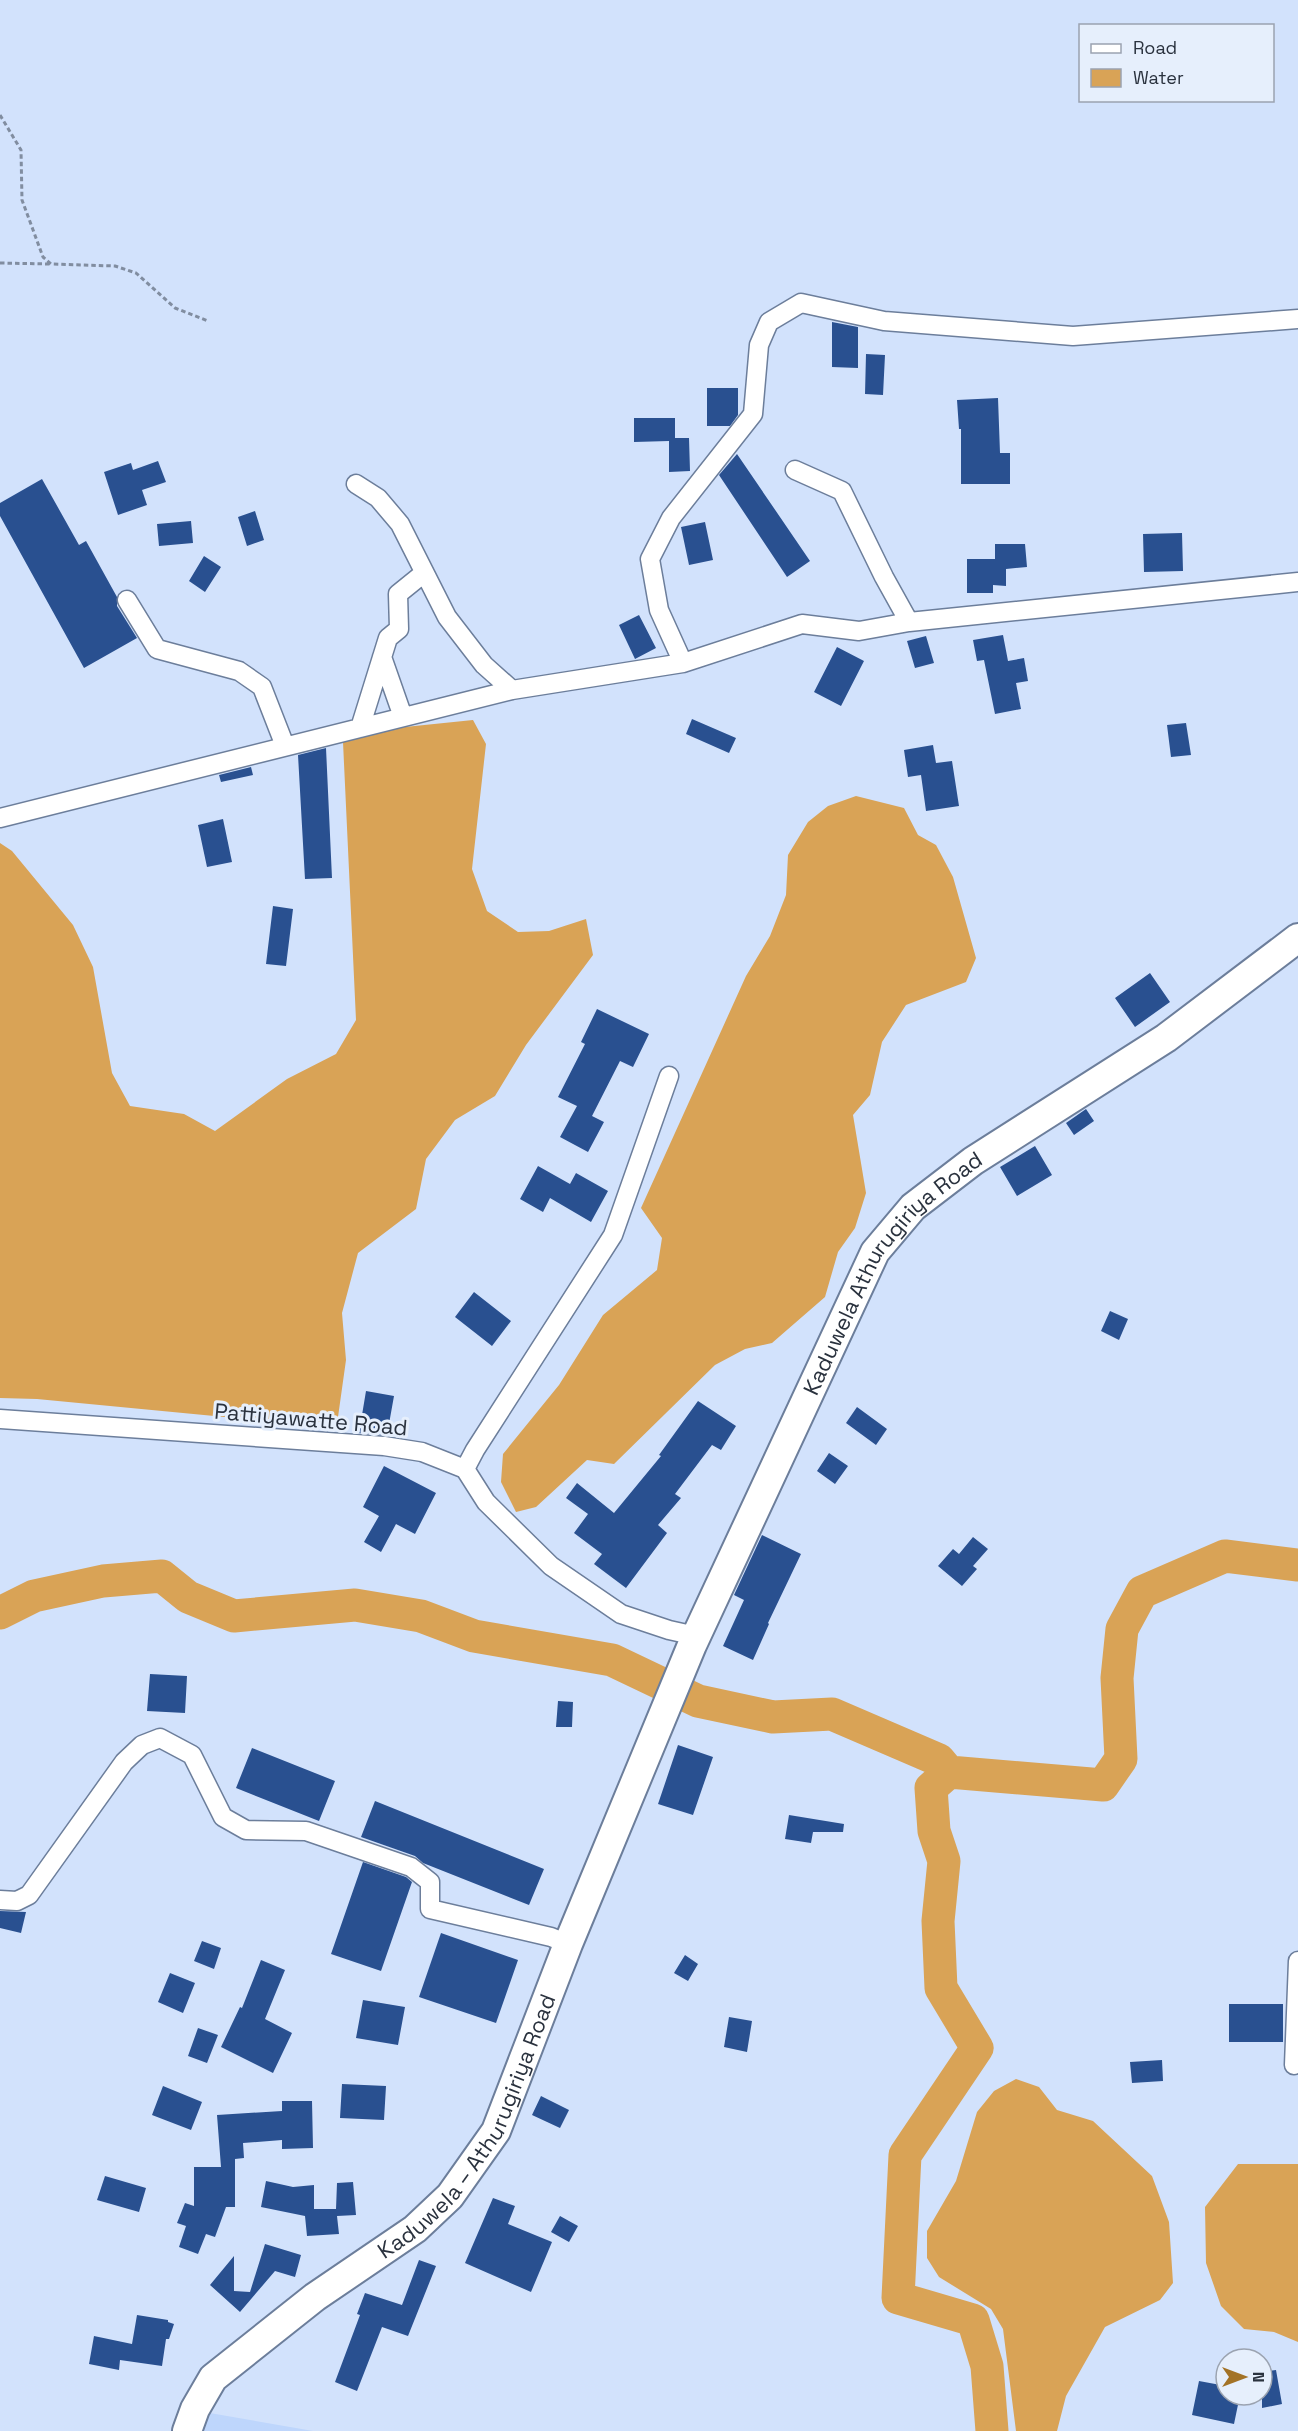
<svg xmlns="http://www.w3.org/2000/svg" width="1298" height="2431" font-family="'Space Grotesk',sans-serif">
<style>
.built{fill:#bed6fc}
.water{fill:#d9a356}
.lines{fill:none;stroke-linecap:round;stroke-linejoin:round}
.river{stroke:#d9a356;stroke-width:33}
.building{fill:#295090}
.minor-casing{stroke:#6c7e9b;stroke-width:21}
.primary-casing{stroke:#6c7e9b;stroke-width:32}
.path{stroke:#818da0;stroke-width:3;stroke-dasharray:4.5 3;stroke-linecap:butt}
.minor{stroke:#fff;stroke-width:18}
.primary{stroke:#fff;stroke-width:28}
.labels{text-anchor:middle;dominant-baseline:central;stroke-width:6;stroke-linejoin:round;paint-order:stroke}
.street-label{font-size:22px;fill:#2a323e;stroke:#e6effc}
</style>
<rect width="100%" height="100%" fill="#d2e2fc"/>
<path class="built" d="M204 2412 313 2431H199Z"/>
<path class="water" d="M473 720 486 744 472 869 487 911 518 932 549 931 586 919 593 955 526 1045 495 1096 455 1120 426 1159 416 1209 358 1253 342 1313 346 1360 338 1417 307 1425 37 1399 0 1398V843L12 851 73 925 93 967 112 1073 130 1106 184 1114 215 1131 287 1079 336 1054 356 1020 343 742 405 727Z
M856 796 904 808 918 835 936 845 953 877 976 958 966 982 906 1005 882 1042 870 1095 853 1115 866 1193 855 1228 838 1252 825 1297 772 1343 745 1349 715 1365 614 1464 587 1460 536 1507 516 1512 501 1482 503 1454 559 1385 603 1315 657 1270 662 1238 641 1208 746 976 770 936 786 895 788 855 808 822 828 806Z
M1016 2079 1039 2087 1057 2110 1093 2121 1152 2176 1169 2222 1173 2283 1160 2300 1105 2327 1066 2396 1057 2431H1016L1003 2329 991 2309 939 2277 927 2258V2231L956 2181 977 2112 994 2091Z
M1238 2164H1298V2342L1274 2332 1244 2329 1221 2306 1206 2263 1205 2207Z"/>
<g class="lines">
<path class="river" d="M0 1613 34 1596 103 1581 162 1576 188 1597 234 1616 355 1605 421 1616 474 1636 612 1660 698 1701 773 1717 832 1714 939 1760 949 1772
M992 2431 987 2366 973 2320 898 2298 905 2155 977 2048 941 1988 938 1921 944 1861 934 1831 931 1788 949 1772 1103 1785 1121 1759 1117 1678 1122 1629 1142 1592 1225 1556 1298 1565"/>
</g>
<path class="building" d="M832 322 858 327V368L832 367Z
M866 354 885 355 883 395 865 394Z
M707 388H738V415L730 426H707Z
M998 398 1000 453H1010V484H961V429H959L957 400Z
M634 418H675V438H689L690 471 669 472V441L634 442Z
M737 454 810 561 787 577 719 475Z
M158 461 166 482 142 490 147 505 118 515 104 472 131 463 133 470Z
M42 479 79 545 86 541 117 597V606L137 638 84 668 0 516V503Z
M255 511 264 540 247 546 238 517Z
M191 521 193 543 159 546 157 524Z
M705 522 713 560 689 565 681 527Z
M1182 533 1183 571 1144 572 1143 534Z
M995 544H1025L1027 567 1006 569V586L993 585V593H967V559H995Z
M204 556 221 567 205 592 189 581Z
M639 615 656 648 635 659 619 625Z
M1003 635 1008 661 1024 658 1028 681 1016 683 1021 709 995 714 984 660 977 661 973 640Z
M926 636 934 663 915 668 907 641Z
M837 647 864 661 841 706 814 692Z
M692 719 736 738 729 753 686 734Z
M1186 723 1191 755 1171 757 1167 725Z
M933 745 936 763 952 761 959 806 926 811 921 775 908 777 904 750Z
M326 748 332 878 305 879 298 755Z
M251 767 253 775 221 782 219 775Z
M223 819 232 862 207 867 198 825Z
M273 906 293 909 286 966 266 964Z
M1150 973 1170 1002 1135 1027 1115 998Z
M597 1009 649 1034 633 1067 620 1061 592 1116 604 1122 588 1152 560 1137 577 1106 558 1097 585 1044 581 1042Z
M1086 1109 1094 1121 1074 1135 1066 1123Z
M1035 1146 1052 1175 1017 1196 1000 1167Z
M538 1166 570 1184 576 1173 608 1191 591 1222 550 1198 543 1212 520 1199Z
M474 1292 511 1321 492 1346 455 1317Z
M1110 1311 1128 1319 1119 1340 1101 1331Z
M366 1391 394 1396 387 1435 359 1433Z
M698 1401 736 1426 721 1450 712 1445 675 1494 681 1498 658 1525 667 1533 626 1588 594 1564 602 1554 574 1533 588 1514 566 1498 577 1483 614 1513 661 1456 659 1455Z
M857 1407 887 1429 876 1445 846 1423Z
M829 1453 848 1466 835 1484 817 1471Z
M384 1466 436 1493 415 1534 396 1524 381 1552 364 1542 379 1516 363 1507Z
M762 1535 801 1554 768 1623 769 1624 753 1660 723 1646 744 1600 734 1595Z
M973 1537 988 1549 973 1566 977 1569 962 1586 938 1566 953 1549 959 1554Z
M150 1674 187 1676 185 1713 147 1711Z
M558 1701 573 1702 572 1727H556Z
M678 1745 713 1757 693 1815 658 1804Z
M252 1748 335 1781 319 1821 236 1788Z
M375 1801 544 1869 529 1905 423 1863 415 1856 361 1837Z
M789 1815 844 1824 843 1832H813L811 1843 785 1839Z
M363 1862 406 1877 412 1882 381 1971 331 1954Z
M0 1911 26 1912 21 1933 0 1928Z
M441 1933 518 1960 496 2023 419 1997Z
M202 1941 221 1948 214 1969 194 1961Z
M685 1955 698 1964 688 1981 674 1973Z
M261 1960 285 1970 265 2019 292 2033 273 2073 221 2047 240 2007 242 2008Z
M170 1973 195 1983 183 2013 158 2002Z
M363 2000 405 2007 398 2045 356 2038Z
M1229 2004H1283V2042H1229Z
M729 2017 752 2021 747 2052 724 2047Z
M198 2028 218 2035 207 2063 188 2056Z
M1162 2060 1163 2081 1132 2083 1130 2062Z
M342 2084 386 2086 384 2120 340 2118Z
M163 2086 202 2102 191 2130 152 2115Z
M541 2096 569 2110 560 2128 532 2115Z
M282 2101H312L313 2148 282 2149V2140L243 2143 244 2158 235 2159V2207H226L215 2237 206 2234 198 2254 179 2247 186 2226 177 2223 185 2203 194 2206V2167H221L217 2115 282 2111Z
M105 2176 146 2188 139 2212 97 2200Z
M266 2181 293 2187 314 2185V2209H336L337 2183 353 2182 356 2215 337 2216 339 2234 307 2236 305 2216 261 2207Z
M493 2198 515 2206 508 2224 552 2242 531 2292 465 2263Z
M560 2216 578 2226 569 2242 551 2232Z
M265 2244 301 2255 295 2277 275 2271 240 2312 210 2285 234 2256V2291L250 2292Z
M419 2260 436 2266 408 2336 382 2327 357 2391 335 2382 360 2315 357 2314 365 2293 402 2305Z
M137 2315 168 2320V2322L174 2324 169 2339H166L162 2366 120 2360 119 2370 89 2364 94 2336 132 2344Z
M1276 2370 1282 2404 1262 2408V2372Z
M1199 2381 1226 2386V2395H1240L1234 2424 1192 2415Z"/>
<g class="lines">
<g class="minor-casing">
<path id="minor" d="M795 470 842 491 884 577 909 622
M356 484 378 498 400 524 447 617 484 665 512 690
M127 600 157 649 239 671 262 687 285 746
M382 657 403 717
M683 663 659 610 650 559 671 518 753 414 759 345 769 322 801 303 884 321 1073 336 1298 319
M360 728 388 638 399 629 398 594 424 573
M0 818 512 690 683 663 802 624 859 631 909 622 1298 582
M0 1419 384 1446 422 1452 465 1469 486 1502 551 1566 621 1614 669 1630 696 1636
M465 1469 475 1450 613 1235 669 1076
M0 1900 17 1901 29 1895 124 1762 142 1745 160 1738 192 1755 223 1817 246 1830 306 1831 411 1867 430 1882V1909L551 1937 568 1944
M1294 2065 1298 1961"/>
</g>
<g class="primary-casing">
<g id="primary">
<path id="s1" d="M187 2431 195 2409 213 2378 315 2297 415 2229 450 2196 496 2131 568 1944 692 1645 875 1252 913 1207 973 1161 1166 1038 1298 938"/>
</g>
</g>
<path class="path" d="M0 115 21 150 22 200 43 257 51 264 115 266 136 273 175 308 208 321
M0 263 50 264"/>
<use href="#minor" class="minor"/>
<use href="#primary" class="primary"/>
</g>
<g class="labels">
<g class="street-label">
<text stroke="none"><textPath href="#s1" startOffset="1389">Kaduwela Athurugiriya Road</textPath></text>
<text transform="translate(311 1419) rotate(5)">Pattiyawatte Road</text>
<text stroke="none"><textPath href="#s1" startOffset="426">Kaduwela – Athurugiriya Road</textPath></text>
</g>
</g>
<rect x="1079" y="24" width="195" height="78" fill="#e6effc" stroke="#9ba3b0" stroke-width="1.5"/>
<rect x="1091" y="44" width="30" height="9" fill="#ffffff" stroke="#9ba3b0" stroke-width="1.5"/>
<text x="1133" y="54" font-size="18" fill="#2a323e">Road</text>
<rect x="1091" y="69" width="30" height="18" fill="#d9a356" stroke="#9ba3b0" stroke-width="1.5"/>
<text x="1133" y="84" font-size="18" fill="#2a323e">Water</text>
<g transform="translate(1244 2377) rotate(90)"><circle r="28" fill="#e6effc" stroke="#9ba3b0" stroke-width="1.5"/>
<path d="M0-4.5L10 22L0 15L-10 22Z" fill="#a37327"/>
<text y="-9" font-size="16" font-weight="bold" text-anchor="middle" fill="#2a323e">N</text>
</g>
</svg>
